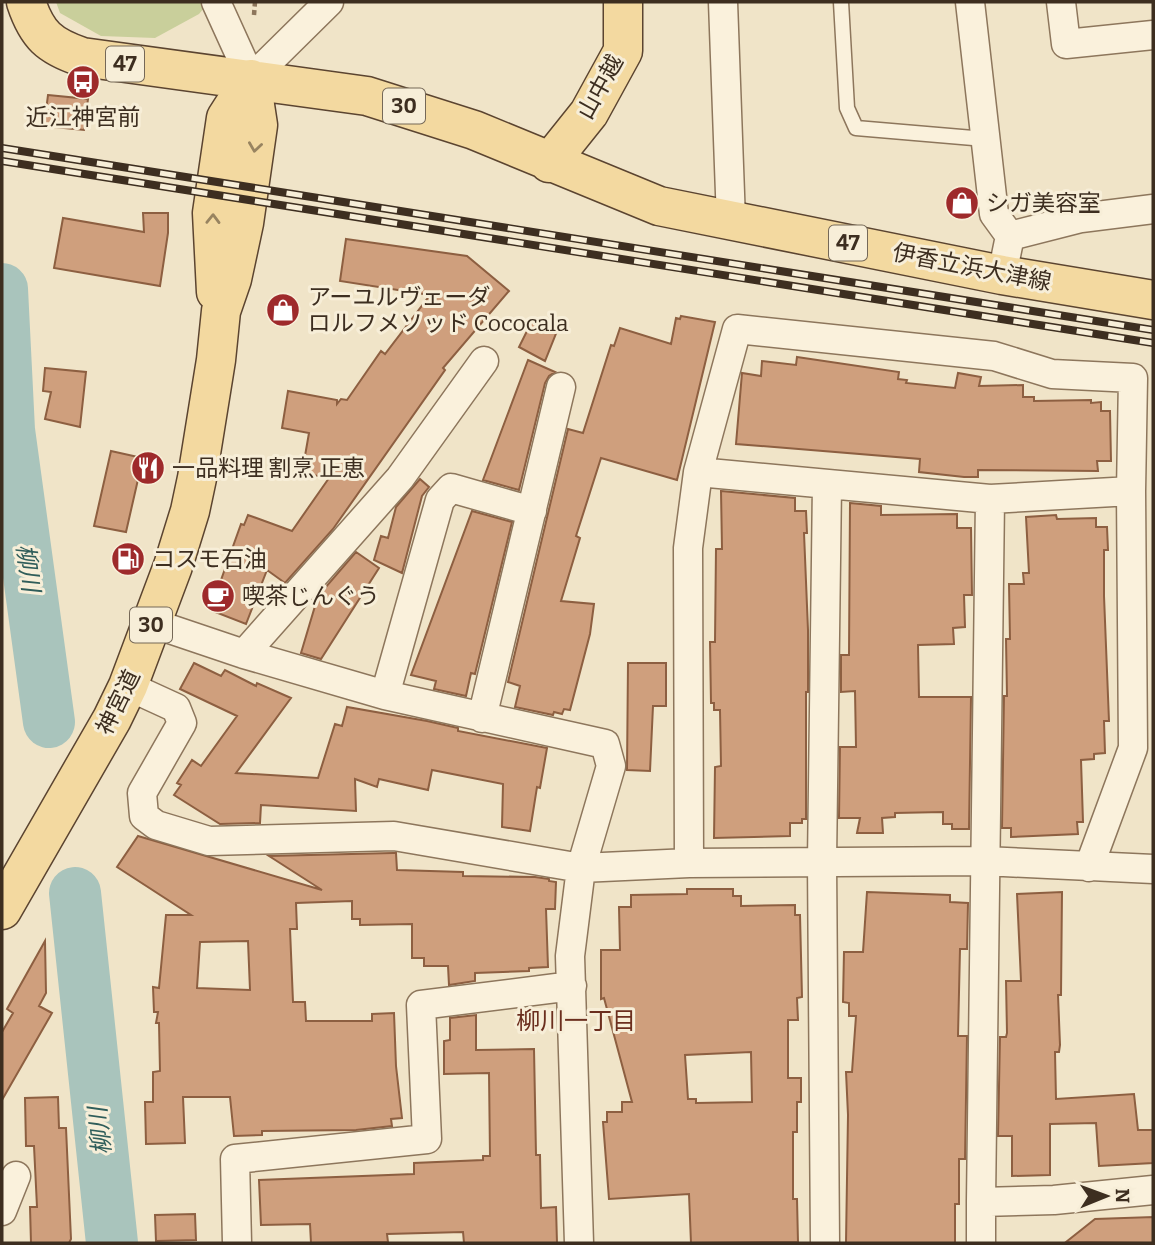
<svg xmlns="http://www.w3.org/2000/svg" width="1155" height="1245" font-family="Bitter,'Noto Sans JP',serif">
<style>
.green{fill:#c9cf9b}
.lines{fill:none;stroke-linecap:round;stroke-linejoin:round}
.river{stroke:#a9c4bc;stroke-width:52}
.building{fill:#cf9f7d;stroke:#8d5f41;stroke-width:2;fill-rule:evenodd}
.lane-casing{stroke:#8d765c;stroke-width:17}
.street-casing{stroke:#8d765c;stroke-width:31}
.primary-casing{stroke:#5b4430;stroke-width:41}
.path{stroke:#8d765c;stroke-width:4.5;stroke-dasharray:5 3.5;stroke-linecap:butt}
.lane{stroke:#faf1dc;stroke-width:14}
.street{stroke:#faf1dc;stroke-width:28}
.primary{stroke:#f3d9a0;stroke-width:38}
.rail-casing{stroke:#3d2e20;stroke-width:8}
.rail{stroke:#f7eed8;stroke-width:5;stroke-dasharray:16;stroke-linecap:butt}
.oneway{stroke:#988460}
.labels{text-anchor:middle;dominant-baseline:central;stroke-width:6;stroke-linejoin:round;paint-order:stroke}
.shield{fill:#f7eed8;stroke:#756857;stroke-width:2}
.shield-label{font-size:21px;font-weight:bold;fill:#3d2e20}
.street-label{font-size:23px;fill:#3d2e20;stroke:#f7eed8}
.poi-label{font-size:23px;fill:#3d2e20;stroke:#f7eed8;text-anchor:start}
.water-label{font-size:24px;font-style:italic;fill:#2f5d5a;stroke:#f7eed8}
.neighbourhood-label{font-size:24px;fill:#6b2e1e;stroke:#f7eed8}
</style>
<rect width="100%" height="100%" fill="#f0e4c8"/>
<path class="green" d="M56 2H209L199 14 155 38 101 36 60 13Z"/>
<g class="lines">
<path class="river" d="M2 289 9 430 49 722
M75 893 112 1243"/>
</g>
<path class="building" d="M48 95 88 99 84 130 44 126Z
M143 213H168V233L160 286 54 268 63 218 144 232Z
M346 239 467 256 509 291 443 368 445 370 333 529 285 583 267 570 246 624 215 612 221 595 216 594 241 524 244 525 248 515 292 531 329 478 302 473 309 433 282 428 288 391 337 400V404L341 399 347 400 381 351 385 354 430 295 340 281Z
M681 316 715 322 677 480 601 458 576 536 580 538 561 601 594 604 590 634 570 710 564 709 562 714 554 712 553 715 515 707 520 686 508 682 568 429 583 433 611 345 614 346 620 328 671 344 676 318 680 319Z
M532 321 557 331 545 361 519 347Z
M797 357 899 372 898 379 907 380 906 383 955 388 958 373 981 377 979 386 1023 385V397H1034V401L1091 400V403L1101 402V411H1110L1111 461H1097L1098 471 978 470V477H964L919 472 920 459 736 444 742 373 761 376 762 361 796 365Z
M528 360 555 372 549 376 545 383 519 490 483 480Z
M45 368 86 372 80 427 45 419 51 392 43 391Z
M111 451 138 457 137 461 142 462 126 532 94 526Z
M420 479 429 487 422 496 402 573 374 560 381 536 388 538 396 507Z
M721 491 795 498V511H806L807 533H804L808 630V692H806V819H802V823H790V836L714 838 715 767 721 766 720 710H714V703H711L710 642H715L716 549H722Z
M850 503 881 506V515L957 514V528H971L972 595H964L965 627 953 628 954 644 918 645 919 697H971L969 829H952V824H943V812L895 813V817L882 818 883 833H857L860 818H839L840 747H856L855 691 841 692V655H849Z
M472 511 512 522 475 674 471 673 466 696 434 689 436 681 411 675Z
M1056 515 1057 519 1096 518V527H1107L1108 550H1104V596L1109 721H1104L1105 753 1094 754V759L1081 760 1083 822H1077L1078 834 1011 837V828H1002L1004 696H1007L1006 639H1010L1009 584H1024L1023 573H1029L1026 517Z
M356 552 379 568 321 659 301 653 315 606 312 603Z
M194 663 221 676 225 670 256 686 257 683 291 698 236 773 318 778 335 724 342 726 347 707 427 721 458 728V731L547 748 540 788 537 787 530 831 502 827 503 784 432 770 428 790 379 779 377 787 355 779 356 811 261 805 260 823 220 824 174 795 181 785 177 783 192 760 201 766 237 716 180 689Z
M628 663H666V706H653L650 771 627 770Z
M138 836 322 890 269 856 393 853H396L397 870 463 872V876L535 877 549 879V881L556 882 555 909H546L548 967 529 968V971L475 973V981L449 985 448 966H424V958H412V924L360 925V919H352V901L296 903 297 929H290L293 1002H305L306 1021H372V1014L394 1013 396 1066 402 1118 391 1119 392 1126 356 1130 262 1131V1135L234 1136 230 1097H183L185 1143 146 1144 145 1102H153V1072L160 1071 159 1023H156L158 1012H154L153 987 159 988 166 915H191L117 867ZM248 941 250 990 197 988 200 942Z
M687 889H733V896H741V906L795 905V915H800L802 997 797 998 798 1020H788V1078H801V1102H797V1132H793V1199H797L798 1242 691 1243 689 1194 609 1199 603 1122H607V1112H622V1102H632L604 998 601 999V950H620L619 907H631V895L687 894ZM751 1052 752 1102 696 1103V1099H688L685 1055Z
M867 892 950 895V902L968 903 967 949H960L958 1036H967L965 1159H959V1204H955V1243H846L848 1115 846 1072H852L856 1016H849V1003L843 1002 844 952H863Z
M1062 892 1061 995H1058L1060 1045 1059 1052H1055L1056 1099 1134 1094 1138 1130H1153V1163L1099 1166 1096 1123 1050 1124V1175L1012 1176V1136H998L1000 1037H1006L1007 1033 1006 981H1021L1017 894Z
M45 941 46 993 39 1006 52 1013 2 1100V1032L13 1013 7 1009Z
M476 1015V1050L534 1049 536 1155H540L541 1208 556 1207 557 1243H464L463 1232 387 1234 388 1242 311 1243 310 1224 261 1225 259 1180 414 1174V1163L483 1160V1156H490L489 1073 444 1074V1041L450 1040V1018Z
M58 1097 59 1128H66L71 1239 69 1243H31L30 1207H37L34 1146H26L25 1098Z
M195 1214 196 1240 156 1241 155 1215Z
M1153 1217V1243L1066 1242 1095 1219Z"/>
<g class="lines">
<g class="lane-casing">
<path id="lane" d="M841 2 847 108 856 128 985 139"/>
</g>
<g class="street-casing">
<path id="street" d="M216 2 251 79 329 2
M723 2 731 221
M970 2 994 214 1010 236 1002 275
M1061 2 1066 44 1153 35
M1010 236 1081 218 1153 209
M698 472 737 329 994 356 1052 374 1133 378 1131 491
M152 623 244 654 385 695 605 744 611 766 581 868 570 956 579 1243
M244 654 400 478 484 361
M128 686 176 708 182 723 142 793 144 816 156 825 209 841 394 836 581 868 689 863 984 861 1153 869
M385 695 440 500 451 488 532 511
M482 718 561 387
M689 863 688 548 698 472 990 499 1131 491 1133 748 1089 867
M981 1202 990 499
M2 1211 16 1176
M237 1243 235 1159 427 1139 421 1005 572 986
M825 1243 822 862 827 484
M981 1243V1202L1054 1200 1153 1190"/>
</g>
<g class="primary-casing">
<path id="primary" d="M26 2C37 35 49 46 82 57L367 96 474 130 659 206 1002 275 1153 300
M549 163 589 113 623 51V2
M216 292 212 213 226 118 251 79
M2 910 112 719 128 686 173 566 190 511 197 478 216 360 221 311 232 279 244 223 258 125 251 79"/>
</g>
<path class="path" d="M254 15 255 2"/>
<use href="#lane" class="lane"/>
<use href="#street" class="street"/>
<use href="#primary" class="primary"/>
<g class="rail-casing">
<path id="rail" d="M2 148 1153 330
M2 161 1153 343"/>
</g>
<use href="#rail" class="rail"/>
</g>
<defs><path id="oneway-chevron" d="M-2-3.5L2.5 0L-2 3.5" fill="none" stroke-width="1.6" stroke-linecap="round" stroke-linejoin="round" transform="scale(1.75)"/></defs>
<g class="oneway">
<use href="#oneway-chevron" transform="translate(255 147) rotate(98)"/>
<use href="#oneway-chevron" transform="translate(213 219) rotate(-89)"/>
</g>
<defs>
<g id="bus-disc" transform="scale(1.75)"><circle r="9.5" fill="#9e2a2b" stroke="#f7eed8"/><path d="M-5-6H5V4H4V6H2V4H-2V6H-4V4H-5ZM-3.5-4V0h7V-4ZM-3.5 1.2v1.5H-2V1.2ZM2 1.2v1.5H3.5V1.2Z" fill="#fff"/></g>
<g id="shop-disc" transform="scale(1.75)"><circle r="9.5" fill="#9e2a2b" stroke="#f7eed8"/><path d="M-5-2.5h2.3a2.7 3.5 0 0 1 5.4 0H5L5.5 6h-11ZM-1.5-2.5h3a1.5 2.3 0 0 0-3 0Z" fill="#fff"/></g>
<g id="restaurant-disc" transform="scale(1.75)"><circle r="9.5" fill="#9e2a2b" stroke="#f7eed8"/><path d="M-5-6h1v4h1v-4h1v4h1v-4h1v5L-1.5 .5V6h-2V.5L-5-1ZM5-6V6H3V1.5H1.5Q1.5-4 5-6Z" fill="#fff"/></g>
<g id="fuel-disc" transform="scale(1.75)"><circle r="9.5" fill="#9e2a2b" stroke="#f7eed8"/><path d="M-5.5-6h7V0h2V4h1.3V-2.5L3-4.5l.8-.8L6-3V5H2.5V1h-1V6h-7ZM-4.2-4.7v3.2H.2V-4.7Z" fill="#fff"/></g>
<g id="cafe-disc" transform="scale(1.75)"><circle r="9.5" fill="#9e2a2b" stroke="#f7eed8"/><path d="M-5.5-4.5H6V0H3Q3 3.5 0 3.5H-2.5Q-5.5 3.5-5.5 0ZM3-3.2v2h1.7v-2ZM-6 4.5H4V6H-6Z" fill="#fff"/></g>
</defs>
<g fill-rule="evenodd">
<use href="#bus-disc" x="83" y="82"/>
<use href="#shop-disc" x="962" y="203"/>
<use href="#shop-disc" x="283" y="310"/>
<use href="#restaurant-disc" x="148" y="468"/>
<use href="#fuel-disc" x="128" y="559"/>
<use href="#cafe-disc" x="218" y="596"/>
</g>
<g class="labels">
<g class="shield">
<rect x="106" y="46.5" width="38" height="35" rx="5"/>
<rect x="383" y="88.5" width="42" height="35" rx="5"/>
<rect x="829" y="225.5" width="38" height="35" rx="5"/>
<rect x="130" y="607.5" width="42" height="35" rx="5"/>
</g>
<g class="shield-label">
<text x="125" y="64">47</text>
<text x="404" y="106">30</text>
<text x="848" y="243">47</text>
<text x="151" y="625">30</text>
</g>
<g class="street-label">
<text transform="translate(600 87) rotate(-61)">山中越</text>
<text transform="translate(972 267) rotate(11)">伊香立浜大津線</text>
<text transform="translate(118 702) rotate(-64)">神宮道</text>
</g>
<g class="poi-label">
<text x="83" y="117" text-anchor="middle">近江神宮前</text>
<text x="986" y="203">シガ美容室</text>
<text x="308" y="297">アーユルヴェーダ<tspan x="308" dy="26">ロルフメソッド Cococala</tspan></text>
<text x="172" y="468">一品料理 割烹 正恵</text>
<text x="152" y="559">コスモ石油</text>
<text x="242" y="596">喫茶じんぐう</text>
</g>
<g class="water-label">
<text transform="translate(28 568) rotate(82)">柳川</text>
<text transform="translate(100 1131) rotate(-96)">柳川</text>
</g>
<g class="neighbourhood-label">
<text x="576" y="1021">柳川一丁目</text>
</g>
</g>
<rect width="1155" height="1245" fill="none" stroke="#3d2e20" stroke-width="7"/>
<g transform="translate(1106 1196) rotate(89)" stroke="#f7eed8" stroke-width="5" paint-order="stroke">
<path d="M0-5L12 26L0 18L-12 26Z" fill="#3d2e20"/>
<text y="-10" font-size="19" font-weight="bold" text-anchor="middle" fill="#3d2e20">N</text>
</g>
</svg>
